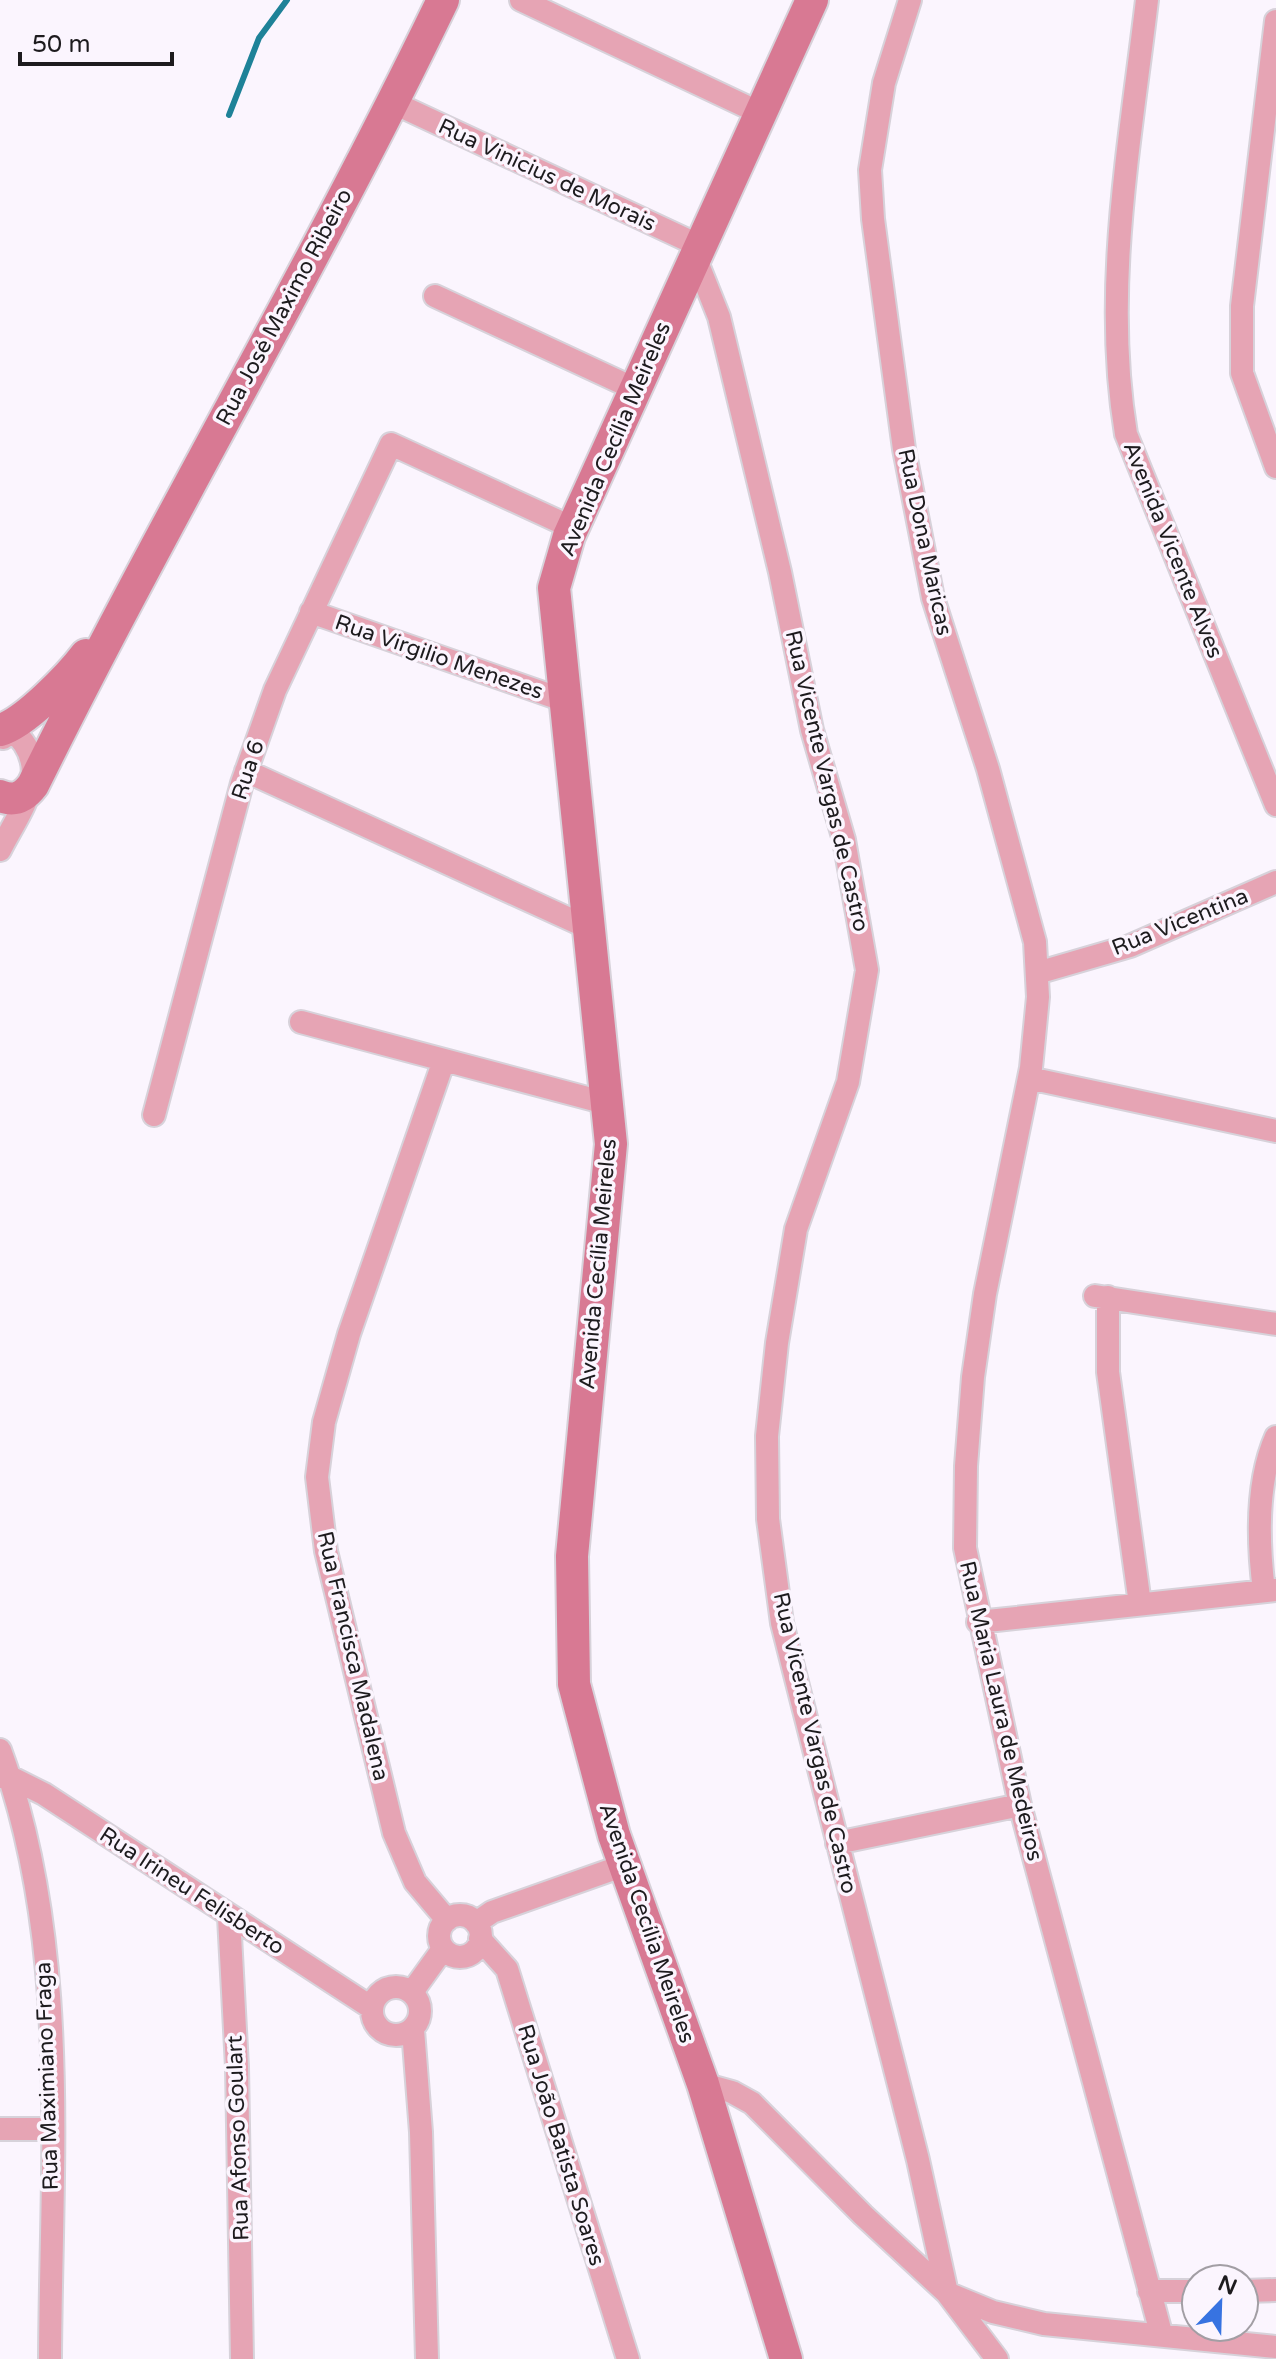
<svg xmlns="http://www.w3.org/2000/svg" width="1276" height="2359" font-family="'Varela Round',sans-serif">
<style>
.lines{fill:none;stroke-linecap:round;stroke-linejoin:round}
.stream{stroke:#1e8298;stroke-width:6}
.street-casing{stroke:#d7d2da;stroke-width:26}
.secondary-casing{stroke:#d7d2da;stroke-width:36}
.street{stroke:#e6a4b4;stroke-width:22}
.secondary{stroke:#d87993;stroke-width:32}
.labels{text-anchor:middle;dominant-baseline:central;stroke-width:7;stroke-linejoin:round;paint-order:stroke}
.street-label{font-size:22px;fill:#1d1b1e;stroke:#fbf5fe}
</style>
<rect width="100%" height="100%" fill="#fbf5fe"/>
<g class="lines">
<path class="stream" d="M229 115 259 38 287 0"/>
<g class="street-casing">
<path id="street" d="M521 0 760 113
M910 0 884 83 870 170 873 219 904 449 933 598 988 769 1035 942 1038 997 1031 1068 985 1294 973 1377 966 1466 965 1548 1020 1805 1161 2333
M1147 0C1130 144 1102 290 1126 434L1276 805
M1276 21 1242 306V373L1276 467
M394 103 700 246
M695 257 719 317 780 572 812 730 844 840 867 970 848 1082 796 1229 777 1343 767 1436 768 1519 782 1623 918 2160 947 2293 997 2359
M435 296 635 389
M311 612 566 701
M246 771 589 928
M0 850C22 807 56 767 10 728L3 738
M1037 973 1130 946 1276 882
M301 1022 606 1103
M444 1060 349 1334 324 1422 317 1477 326 1551 394 1833 415 1882 447 1920
M1029 1078 1276 1131
M154 1115 242 783 275 690 391 444 573 528
M1095 1296 1276 1324
M1108 1297V1372L1140 1604
M1264 1591C1258 1543 1256 1482 1276 1437
M978 1622 1276 1590
M0 1750C71 1942 51 2158 50 2359
M1 1777H10L44 1794 372 2008
M837 1843 1020 1805
M439 1936a21 21 0 1 1 42 0a21 21 0 1 1-42 0Z
M229 1917 237 2067 242 2359
M476 1923 492 1912 625 1865
M480 1939 507 1969 628 2359
M372 2011a24 24 0 1 1 48 0a24 24 0 1 1-48 0Z
M412 1992 443 1949
M413 2030 421 2132 427 2359
M703 2084 732 2092 752 2103 863 2215 947 2293 993 2312 1044 2324 1276 2347
M0 2129H51
M1149 2291H1196
M1244 2291 1276 2290"/>
</g>
<g class="secondary-casing">
<path id="secondary" d="M0 730C25 723 70 676 86 655
M0 796C15 802 24 797 33 785 164 520 315 266 443 0
M786 2359 703 2084 614 1835 574 1684 572 1556 611 1144 554 588 569 536 812 0"/>
</g>
<use href="#street" class="street"/>
<use href="#secondary" class="secondary"/>
</g>
<g class="labels">
<g class="street-label">
<text transform="translate(547 175) rotate(25)">Rua Vinicius de Morais</text>
<text transform="translate(284 307) rotate(-62)">Rua José Maximo Ribeiro</text>
<text transform="translate(615 439) rotate(-67)">Avenida Cecília Meireles</text>
<text transform="translate(925 542) rotate(78)">Rua Dona Maricas</text>
<text transform="translate(1173 550) rotate(68)">Avenida Vicente Alves</text>
<text transform="translate(439 657) rotate(19)">Rua Virgilio Menezes</text>
<text transform="translate(248 770) rotate(-72)">Rua 6</text>
<text transform="translate(827 781) rotate(77)">Rua Vicente Vargas de Castro</text>
<text transform="translate(1180 922) rotate(-22)">Rua Vicentina</text>
<text transform="translate(598 1264) rotate(-85)">Avenida Cecília Meireles</text>
<text transform="translate(353 1656) rotate(77)">Rua Francisca Madalena</text>
<text transform="translate(1001 1711) rotate(77)">Rua Maria Laura de Medeiros</text>
<text transform="translate(815 1743) rotate(77)">Rua Vicente Vargas de Castro</text>
<text transform="translate(192 1891) rotate(33)">Rua Irineu Felisberto</text>
<text transform="translate(647 1923) rotate(71)">Avenida Cecília Meireles</text>
<text transform="translate(47 2076) rotate(-92)">Rua Maximiano Fraga</text>
<text transform="translate(238 2138) rotate(-92)">Rua Afonso Goulart</text>
<text transform="translate(561 2145) rotate(73)">Rua João Batista Soares</text>
</g>
</g>
<g transform="translate(1220 2303) rotate(23)"><circle r="38" fill="#fbf5fe" stroke="#a29ea4" stroke-width="2"/>
<path d="M0-6L14 30L0 20L-14 30Z" fill="#3773e1"/>
<text y="-12" font-size="22" font-weight="bold" text-anchor="middle" fill="#1d1b1e">N</text>
</g>
<path d="M20 52v12h152v-12" fill="none" stroke="#1d1b1e" stroke-width="4"/>
<text x="32" y="52" font-size="24" fill="#1d1b1e" stroke="#fbf5fe" stroke-width="6" paint-order="stroke">50 m</text>
</svg>
